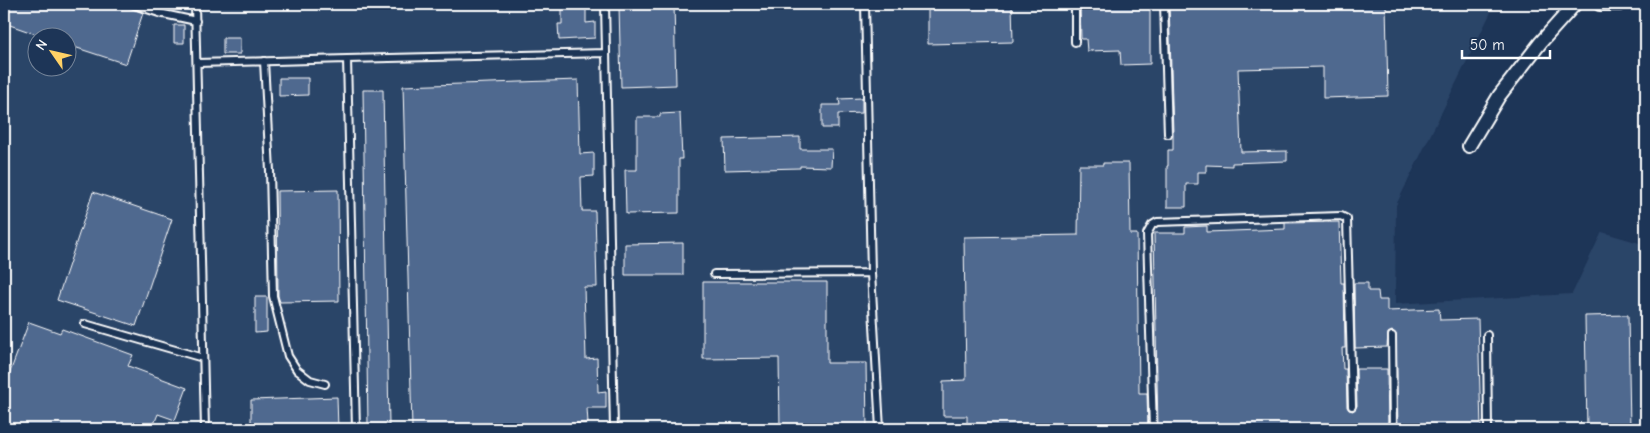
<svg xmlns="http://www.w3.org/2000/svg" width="1650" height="433" font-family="'Comic Neue',sans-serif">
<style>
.built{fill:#2c4568;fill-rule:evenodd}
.building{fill:#50698f;stroke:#fff}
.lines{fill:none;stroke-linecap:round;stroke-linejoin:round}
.service-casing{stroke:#fff;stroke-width:10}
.minor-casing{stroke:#fff;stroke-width:16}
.service{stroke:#1d3557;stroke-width:6}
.minor{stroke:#1d3557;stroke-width:12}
</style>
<rect width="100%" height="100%" fill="#1d3557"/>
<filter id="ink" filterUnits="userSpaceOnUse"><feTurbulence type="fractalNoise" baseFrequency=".02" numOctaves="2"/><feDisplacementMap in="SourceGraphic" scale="10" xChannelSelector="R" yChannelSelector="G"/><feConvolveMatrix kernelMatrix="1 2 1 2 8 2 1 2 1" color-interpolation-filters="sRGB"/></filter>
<g filter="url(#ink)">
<path class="built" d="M4 4H1477L1491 12 1396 205 1395 304 1572 294 1602 232 1646 245V429H4ZM38 38H68V68H38Z"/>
<path class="building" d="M8 4H119L143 13 126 64 68 45V38H47L4 23V17Z
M562 4H586V23L595 22V38L559 40 558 24H562Z
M928 4H1012L1013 42 928 44Z
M1080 4H1150V64L1121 65 1120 50 1087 51 1086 39H1081Z
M1169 4H1386L1388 96 1323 98V67L1238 69 1241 152 1287 151V161L1232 163V166L1206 165V172H1198V184H1186V207H1167V166H1168V150H1173V134Z
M674 5 676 85 621 87 619 6Z
M174 25H184V43H174Z
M223 38H240V54H223Z
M279 78H308V95L279 96Z
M578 80 580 154 594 153V176L581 177 582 211H595L597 287H584L586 359 597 358 598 392 606 391V408H587L588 423 412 429 403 86Z
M363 90H383L389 425H368Z
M862 98V113L838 114V128H822V105H840L839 99Z
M680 113 682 159H679V213L626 214 625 170H637V117H660V114Z
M800 137V149H832L831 167 800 166V168L725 170 724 139Z
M1103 163H1129L1130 234H1137L1139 393H1147L1148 428 967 429V416H943V381L966 380 964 237 1078 235 1079 165H1103Z
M338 190 339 301 280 302 278 296 277 191Z
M93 192 172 219 136 326 57 300Z
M1339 222 1341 283H1344L1345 348H1342L1343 369H1346L1347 407 1349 410 1353 411 1357 406 1356 369H1387L1388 429H1162V428H1158L1154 233H1185V227L1207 226V232L1285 229V223Z
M683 243V275H625V244Z
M703 282H827V363H866L867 429H780L779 358 703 359Z
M1354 283H1368V291H1378L1379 300H1387V311L1439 309 1440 320 1478 319 1481 429H1398L1396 334 1392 331 1388 333 1387 347 1355 348Z
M255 297H267V332L255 333Z
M1628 315 1630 429H1587L1585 316Z
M29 322 60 333 62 329 133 355 128 366 187 388 175 420 158 414 152 429H4V388Z
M337 397 338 429H251V400Z"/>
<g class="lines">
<g class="service-casing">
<path id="service" d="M132 4 159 13 196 21
M195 4 205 429
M605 4 614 429
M865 4 871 273 880 429
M1075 4V42
M1164 4 1168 134
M347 59 606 53
M264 61 270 171 273 296 288 356 297 370 310 380 325 384
M197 63 347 59 356 429
M714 274 871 273
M85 324 203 358
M1487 335 1488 429
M1392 336 1393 429
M1153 429 1147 234 1152 225 1157 222 1341 216 1347 219 1352 406"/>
</g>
<g class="minor-casing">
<path id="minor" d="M1600 4H1620
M1469 146 1499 96 1541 42 1575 4"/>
</g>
<use href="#service" class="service"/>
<use href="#minor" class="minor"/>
</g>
</g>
<rect width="1650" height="433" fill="none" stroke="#1d3557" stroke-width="20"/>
<rect x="10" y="10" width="1630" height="413" fill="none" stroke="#fff" stroke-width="2" filter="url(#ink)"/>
<g transform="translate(52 52) rotate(304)"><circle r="24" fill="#1d3557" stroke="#77869a"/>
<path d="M0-4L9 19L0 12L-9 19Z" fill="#ffd166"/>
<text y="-8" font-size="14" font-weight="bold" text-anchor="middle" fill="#ffffff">N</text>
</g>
<path d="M1462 50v8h88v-8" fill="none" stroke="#ffffff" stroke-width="2.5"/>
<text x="1470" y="50" font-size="15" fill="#ffffff" stroke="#1d3557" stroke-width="4" paint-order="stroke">50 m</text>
</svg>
